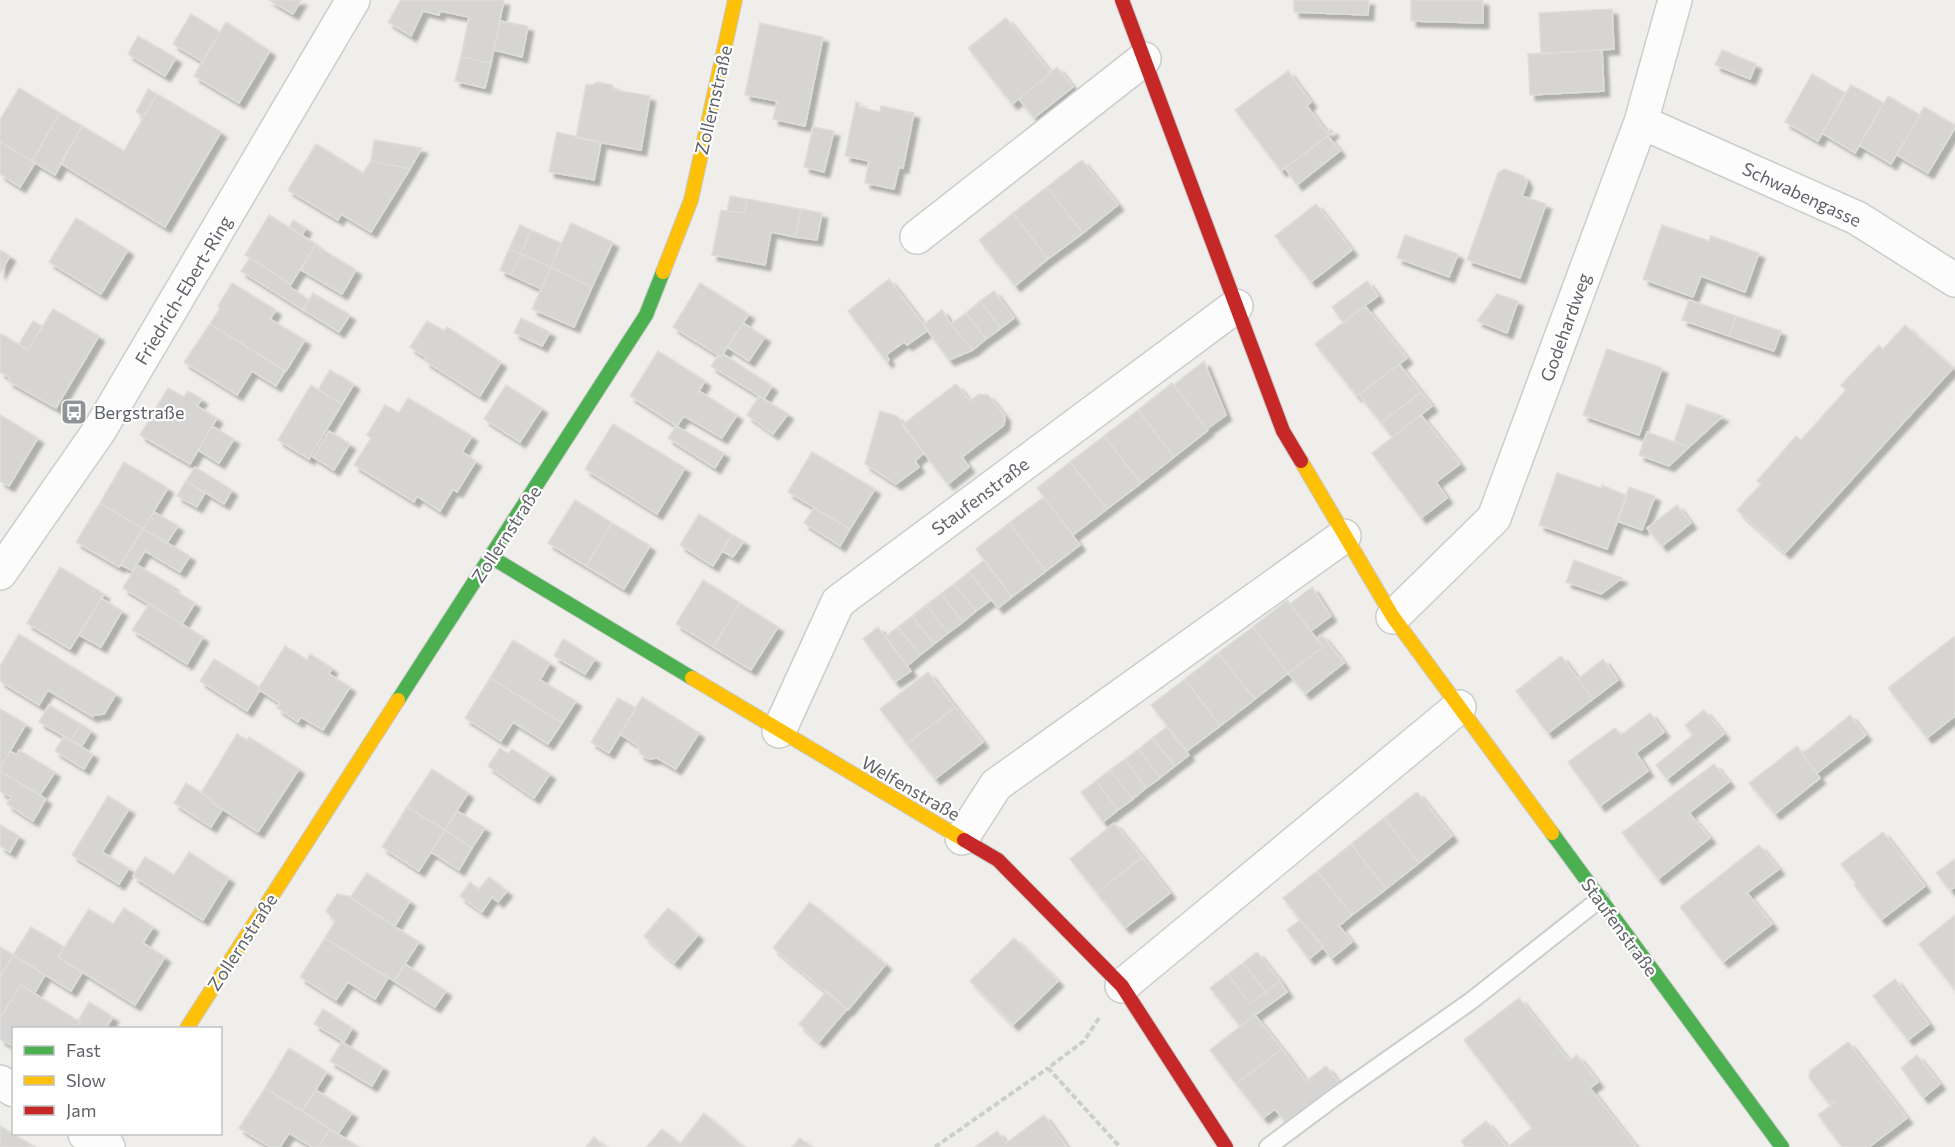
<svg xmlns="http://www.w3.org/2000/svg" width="1955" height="1147" font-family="Commissioner,sans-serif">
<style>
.building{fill:#d6d5d3;stroke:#deddd9;stroke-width:1.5;filter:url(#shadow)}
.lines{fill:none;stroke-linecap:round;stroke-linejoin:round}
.lane-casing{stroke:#cbcccc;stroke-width:20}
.street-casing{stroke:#cbcccc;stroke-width:36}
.fast-casing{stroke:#cacacb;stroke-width:16}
.slow-casing{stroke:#cacacb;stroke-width:16}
.jam-casing{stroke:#cacacb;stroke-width:16}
.path{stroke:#cacfcc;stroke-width:4;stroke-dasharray:6 3;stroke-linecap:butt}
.lane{stroke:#fdfcfc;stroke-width:16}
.street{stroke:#fdfcfc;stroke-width:33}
.fast{stroke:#4caf50;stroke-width:14}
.slow{stroke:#ffc107;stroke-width:14}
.jam{stroke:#c62828;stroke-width:14}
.labels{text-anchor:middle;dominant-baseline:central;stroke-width:4.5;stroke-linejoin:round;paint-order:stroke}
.street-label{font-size:18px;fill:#5f6368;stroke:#fff}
.poi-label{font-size:18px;fill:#5f6368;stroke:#fff;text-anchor:start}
</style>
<defs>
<filter id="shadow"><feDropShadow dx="5.5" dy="5.5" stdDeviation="1.5" flood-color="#0004"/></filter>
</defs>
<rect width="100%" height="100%" fill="#efeeea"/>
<path class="building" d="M269 0H301L293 14Z
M401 0H504L491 63 461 57 469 17 440 11 439 15 423 11 411 36 388 22Z
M1294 0H1369L1368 15 1294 12Z
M1411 0H1483V23L1411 21Z
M1612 9 1614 49 1541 54 1539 13Z
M191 14 220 32 203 62 173 44Z
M1006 18 1051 73 1012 104 968 48Z
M500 21 528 26 522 57 494 50Z
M226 22 270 51 239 103 194 76Z
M760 23 823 37 805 126 773 119 777 101 745 95Z
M138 36 176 58 165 76 128 54Z
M1602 50 1604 91 1530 95 1528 54Z
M1722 50 1756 64 1750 79 1715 65Z
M461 57 491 63 485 88 455 81Z
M1057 67 1073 87 1034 118 1019 99Z
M1288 71 1311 102 1307 106 1327 133 1331 129 1333 132 1281 171 1235 110Z
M1812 74 1845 93 1818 141 1785 122Z
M597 82 612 85 616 90 650 96 641 150 576 138 586 85H592Z
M1851 85 1884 103 1855 153 1822 133Z
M19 88 60 113 32 161 0 142V120Z
M148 89 157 94 144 117 136 112Z
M157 94 221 132 165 227 60 163 82 126 124 151Z
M1888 96 1920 115 1891 164 1859 145Z
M856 102 860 103 859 107 880 112 881 106 914 113 903 168 899 167 894 189 865 183 869 161 845 156Z
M1924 107 1955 125V128L1928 173 1897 155Z
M60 113 82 126 55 175 32 161Z
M813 127 834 131 824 172 804 167Z
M557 132 601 142 594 180 549 172Z
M1328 136 1340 151 1297 185 1285 168Z
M374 140 422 148 410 169 371 161Z
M0 142 35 163 20 187 0 174Z
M316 144 363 173 371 161 410 169 371 232 341 214 338 220 288 190Z
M1082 160 1118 205 1083 233 1047 187Z
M1504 169 1524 176 1527 183 1522 196 1546 204 1520 278 1467 260 1498 173Z
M1047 187 1083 233 1048 259 1013 213Z
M730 196 747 199 744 213 727 211Z
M747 199 801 209 795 237 771 232 765 265 712 255 721 210 744 213Z
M1316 204 1352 250 1311 282 1275 236Z
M801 209 822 213 817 240 795 237Z
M1013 213 1048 259 1015 286 979 240Z
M269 215 316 244 291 284 245 255Z
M76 218 128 250 101 294 49 262Z
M293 220 306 228 302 235 289 228Z
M571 223 613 242 592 287 551 267Z
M520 225 531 230 521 254 509 249Z
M1662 225 1709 241 1711 236 1759 253 1745 292 1701 276 1693 297 1643 279Z
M531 230 561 243 551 267 521 254Z
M1405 235 1458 254 1449 277 1397 258Z
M315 245 356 270 342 294 301 270Z
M509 249 521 254 511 275 500 270Z
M0 250 10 256 0 273Z
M521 254 551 267 541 289 511 275Z
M250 258 291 284 290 287 309 300 303 310 241 271Z
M551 267 592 287 574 327 532 309Z
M889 279 928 330 907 345 904 342 886 355 889 360 887 362 848 311Z
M1367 281 1378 296 1343 322 1332 307Z
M232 283 276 310 270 319 305 340 286 371 210 324 220 308 218 306Z
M700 283 749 314 721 357 673 327Z
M994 291 1014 318 1001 328 980 301Z
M313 293 350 315 339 332 303 310Z
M1497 294 1518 301 1507 333 1477 321Z
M1689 300 1736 316 1729 336 1682 320Z
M980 301 1001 328 986 339 966 313Z
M1365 306 1407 358 1357 396 1315 344Z
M53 309 99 336 56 408 8 381 10 378 0 372V333L28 350Z
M942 310 951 324 973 350 949 360 927 330 924 324Z
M966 313 986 339 973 350 951 324Z
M1736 316 1781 331 1774 351 1729 336Z
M521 318 550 332 542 346 514 333Z
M33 321 42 326 28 350 19 344Z
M427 321 444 331 447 327 501 362 480 396 425 361 427 358 410 347Z
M743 323 765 337 749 361 727 347Z
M210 324 285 371 276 386 252 371 237 395 184 362Z
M1905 325 1953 368 1785 553 1737 510 1761 484 1757 481 1796 436 1801 440 1846 390 1841 385 1879 345 1883 349Z
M1607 349 1662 368 1639 435 1583 415Z
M658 351 705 381 699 391 737 415 722 438 684 416 677 426 630 396Z
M723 354 772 386 764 399 711 366 718 356 721 357Z
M1204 361 1226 415 1207 429 1174 385Z
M1399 364 1421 392 1381 423 1359 395Z
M330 370 354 384 342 404 318 390Z
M1172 383 1208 430 1174 457 1138 410Z
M956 384 970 401 979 394 988 395 1005 416 1004 425 962 457 969 467 948 484 902 425Z
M311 385 342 404 309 459 278 440Z
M506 385 542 408 520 442 484 419Z
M168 388 184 397 188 391 202 399 197 406 217 418 190 464 140 435Z
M1421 392 1432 406 1392 437 1381 423Z
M759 396 788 414 773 434 747 415Z
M408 398 472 436 462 452 476 461 457 492 453 489 440 511 417 496 414 502 354 465 371 438 367 435 385 405 399 413Z
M1687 404 1723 416 1689 447 1674 442Z
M1138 410 1174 457 1141 483 1104 436Z
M880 411 897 416 924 453 915 461 919 467 896 484 865 464Z
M0 415 38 438 9 486 0 481Z
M1421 415 1460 464 1436 482 1447 498 1421 518 1372 453Z
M613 424 685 468 657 514 585 469Z
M212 426 234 439 219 463 198 450Z
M676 426 724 453 715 468 668 438Z
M329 431 350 444 334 470 313 457Z
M1647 432 1674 442 1689 447 1669 466 1639 455Z
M1104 436 1141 483 1107 509 1070 462Z
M812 452 875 489 850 529 788 492Z
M124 462 168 488 143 529 100 503Z
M1070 462 1107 509 1073 535 1037 488Z
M195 467 232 490 224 504 186 481Z
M1557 473 1601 488 1602 485 1627 496 1607 549 1539 525Z
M186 481 205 493 197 507 177 496Z
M1629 487 1655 496 1642 530 1617 521Z
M1044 497 1080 545 1046 571 1009 523Z
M575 500 612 523 586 566 548 543Z
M100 503 143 529 119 567 76 542Z
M1677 505 1691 523 1662 546 1647 528Z
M814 508 850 529 840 546 804 523Z
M154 512 178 526 167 543 143 529Z
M699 514 732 535 713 566 680 545Z
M612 523 650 546 624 589 586 566Z
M1009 523 1046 571 1012 597 976 549Z
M143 529 190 556 180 572 145 551 133 571 121 565Z
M732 535 744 541 733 557 722 551Z
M984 560 1012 597 998 608 969 572Z
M1574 560 1622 578 1601 594 1566 582Z
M137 565 173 586 172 589 195 603 182 624 123 588Z
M60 567 104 594 70 649 27 623Z
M969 572 991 600 976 611 954 584Z
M703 580 740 603 713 647 676 624Z
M954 584 976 611 963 622 941 594Z
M1312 587 1331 616 1311 631 1290 604Z
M941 594 963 622 948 633 926 605Z
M101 598 122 611 101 647 79 635Z
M1287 600 1323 647 1288 673 1253 627Z
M740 603 778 627 751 670 713 647Z
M149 604 203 637 187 664 132 630Z
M926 605 948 633 934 644 912 616Z
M912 616 934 644 920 655 898 627Z
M878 627 911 671 895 682 863 639Z
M898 627 920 655 907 666 885 637Z
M1253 627 1288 673 1255 699 1218 653Z
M19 634 116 694 104 714 94 715 93 717 48 690 39 705 0 681V666Z
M1322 635 1344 663 1305 694 1288 673 1323 647 1317 639Z
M1955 636V716L1927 738 1888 688Z
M563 639 595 659 585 674 554 656Z
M513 640 550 663 540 680 576 701 562 723 490 678Z
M285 646 307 660 310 654 332 668 329 674 350 687 323 730 301 717 298 722 277 708 280 703 258 689Z
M1218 653 1255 699 1220 726 1185 679Z
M1561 656 1593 699 1548 733 1516 691Z
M214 659 259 687 260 690 247 711 200 681Z
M1603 659 1618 680 1593 699 1578 679Z
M928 672 955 707 907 744 880 709Z
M490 678 562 723 548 744 513 722 501 741 465 718Z
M1185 679 1220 726 1187 751 1151 705Z
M642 697 699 733 676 769 657 758 649 759 640 754 638 746 620 734Z
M618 698 636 708 609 753 591 742Z
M49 705 81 724 71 740 39 722Z
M955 707 983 742 935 779 907 744Z
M0 709 26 724 0 768Z
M1704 710 1724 734 1667 779 1656 765 1693 735 1685 725Z
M1650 713 1664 732 1636 753 1648 771 1600 806 1568 762 1615 728 1621 735Z
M1850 715 1866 735 1817 773 1802 754Z
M81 724 91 731 82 746 71 740Z
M1167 727 1189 755 1175 766 1152 738Z
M237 734 247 740 249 737 299 769 258 832 210 801 211 799 201 793Z
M64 736 93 754 84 769 55 751Z
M1152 738 1175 766 1160 778 1139 749Z
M1797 746 1820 778 1775 814 1749 783Z
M500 748 508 754 512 749 550 774 534 798 488 766Z
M1139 749 1160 778 1146 788 1125 759Z
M19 750 55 772 40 795 0 771V768L10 751 17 755Z
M1125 759 1146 788 1133 799 1110 770Z
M1714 764 1729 782 1689 813 1710 838 1658 879 1622 833Z
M432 769 468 793 445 830 407 807Z
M1110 770 1133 799 1118 810 1096 781Z
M0 771 46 799 33 821 7 804 11 797 0 791Z
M1096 781 1118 810 1103 822 1081 792Z
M186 783 211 799 210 801 222 810 211 827 174 803Z
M1417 792 1452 836 1419 863 1384 818Z
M108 796 129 809 102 852 129 868 119 884 72 855Z
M407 807 445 830 419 871 382 847Z
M457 811 485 828 472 848 445 830Z
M1384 818 1419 863 1386 889 1351 844Z
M1114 823 1142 857 1097 893 1070 859Z
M0 825 19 836 10 852 0 846Z
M445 830 472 848 459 870 431 852Z
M1883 832 1925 886 1881 920 1854 885 1856 883 1841 864Z
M1351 844 1386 889 1352 915 1317 871Z
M1759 845 1779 869 1747 893 1772 924 1723 962 1680 907Z
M189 852 229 878 203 920 133 876 145 857 174 875Z
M1142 857 1170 893 1125 928 1097 893Z
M1955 859V887L1950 890 1936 873Z
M1317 871 1352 915 1339 926 1352 942 1331 959 1319 941 1318 942 1283 898Z
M367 873 410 901 395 926 350 898Z
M489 877 507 891 498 902 492 897 482 912 460 896 470 882 479 889Z
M337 894 348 896 419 942 394 981 325 938 335 921 326 911Z
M810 902 886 964 848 1010 773 948Z
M124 908 153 927 143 943 165 957 135 1005 58 957 89 909 113 924Z
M668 908 698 935 674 963 644 936Z
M1955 915V990L1919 944Z
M1300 920 1324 947 1309 959 1287 930Z
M31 927 64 947 58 957 82 973 71 991 13 955Z
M325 938 388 978 375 999 348 982 336 1000 300 977Z
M1014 938 1058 981 1013 1025 970 981Z
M0 947 13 955 0 977Z
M1257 952 1280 981 1266 992 1243 963Z
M13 955 45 975 34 994 21 985 0 1018V977Z
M1243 963 1266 992 1250 1004 1228 974Z
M405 964 446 991 435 1007 394 981Z
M1228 974 1250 1004 1280 981 1287 992 1240 1026 1210 988Z
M1895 979 1929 1024 1908 1040 1873 996Z
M21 985 80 1022 76 1028H14V1047L0 1039V1018Z
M827 991 847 1009 819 1042 799 1024Z
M1519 998 1569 1061 1577 1055 1598 1082 1590 1088 1636 1147H1508L1532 1128 1464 1040Z
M89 1002 113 1017 106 1028H76L80 1022 78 1021Z
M323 1009 352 1028 344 1042 314 1024Z
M1255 1015 1282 1049 1236 1084 1210 1050Z
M342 1042 383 1067 372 1086 330 1061Z
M1848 1042 1907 1118 1869 1147H1842L1818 1115 1834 1103 1828 1102 1809 1078 1810 1071Z
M289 1048 327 1072 302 1111 265 1088Z
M1282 1049 1306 1081 1326 1066 1343 1088 1291 1129 1275 1109 1263 1118 1236 1084Z
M1917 1055 1940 1084 1923 1098 1901 1068Z
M265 1088 330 1129 318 1147H312L289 1133 280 1147H270L239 1128Z
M316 1090 352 1113 338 1134 302 1111Z
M704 1113 744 1147H646L662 1129 680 1144Z
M1044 1115 1067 1147H975L997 1131 1006 1143Z
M1486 1121 1507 1147H1465L1461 1141Z
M0 1126 35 1147H0Z
M330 1129 338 1134 359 1147H318Z
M594 1137 605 1147H586Z
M800 1138 811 1147H792Z"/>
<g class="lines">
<g class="lane-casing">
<path id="lane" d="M1268 1147 1339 1094 1471 1001 1600 899"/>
</g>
<g class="street-casing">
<path id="street" d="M1641 122 1857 218 1955 280
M917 237 1144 59
M0 573 99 431 353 0
M1393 617 1494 518 1641 122 1675 0
M779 731 838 602 1236 306
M962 838 996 785 1344 536
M1122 986 1459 707
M0 1082 14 1090
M85 1134 108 1147"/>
</g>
<g class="fast-casing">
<path id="fast" d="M491 557 692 678
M398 700 646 315 663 272
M1552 833 1782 1147"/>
</g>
<g class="slow-casing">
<path id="slow" d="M663 272 691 200 735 0
M1301 461 1393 617 1552 833
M692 678 964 840
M187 1028 398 700"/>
</g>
<g class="jam-casing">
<path id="jam" d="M1122 0 1283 431 1301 461
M964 840 998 860 1122 986 1226 1147"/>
</g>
<path class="path" d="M1099 1018 1084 1041 1048 1068 1120 1147
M935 1147 1048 1068"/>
<use href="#lane" class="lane"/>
<use href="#street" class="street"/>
<use href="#fast" class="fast"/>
<use href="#slow" class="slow"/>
<use href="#jam" class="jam"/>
</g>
<defs>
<g id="bus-square" transform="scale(1.35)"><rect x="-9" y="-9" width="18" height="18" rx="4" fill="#919496" stroke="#fff"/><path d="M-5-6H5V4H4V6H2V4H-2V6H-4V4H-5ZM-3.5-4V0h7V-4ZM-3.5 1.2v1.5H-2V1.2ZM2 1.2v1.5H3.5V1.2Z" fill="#fff"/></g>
</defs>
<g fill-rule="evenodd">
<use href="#bus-square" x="74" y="412"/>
</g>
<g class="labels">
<g class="street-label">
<text transform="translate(713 100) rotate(-77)">Zollernstraße</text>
<text transform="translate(1802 194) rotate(25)">Schwabengasse</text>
<text transform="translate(183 290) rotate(-59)">Friedrich-Ebert-Ring</text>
<text transform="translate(1565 327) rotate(-70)">Godehardweg</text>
<text transform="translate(980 496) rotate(-37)">Staufenstraße</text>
<text transform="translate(506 534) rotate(-57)">Zollernstraße</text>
<text transform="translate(911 788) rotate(30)">Welfenstraße</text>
<text transform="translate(1620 927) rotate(54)">Staufenstraße</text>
<text transform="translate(242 942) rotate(-57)">Zollernstraße</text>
</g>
<g class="poi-label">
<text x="94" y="412">Bergstraße</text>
</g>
</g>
<rect x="12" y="1027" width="210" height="108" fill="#ffffff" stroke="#bfc1c3" stroke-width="1.5"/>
<rect x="24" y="1046" width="30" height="9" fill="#4caf50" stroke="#bfc1c3" stroke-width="1.5"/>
<text x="66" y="1057" font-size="18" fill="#5f6368">Fast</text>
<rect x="24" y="1076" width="30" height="9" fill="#ffc107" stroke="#bfc1c3" stroke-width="1.5"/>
<text x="66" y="1087" font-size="18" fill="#5f6368">Slow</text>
<rect x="24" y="1106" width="30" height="9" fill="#c62828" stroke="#bfc1c3" stroke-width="1.5"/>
<text x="66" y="1117" font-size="18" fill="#5f6368">Jam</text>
</svg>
